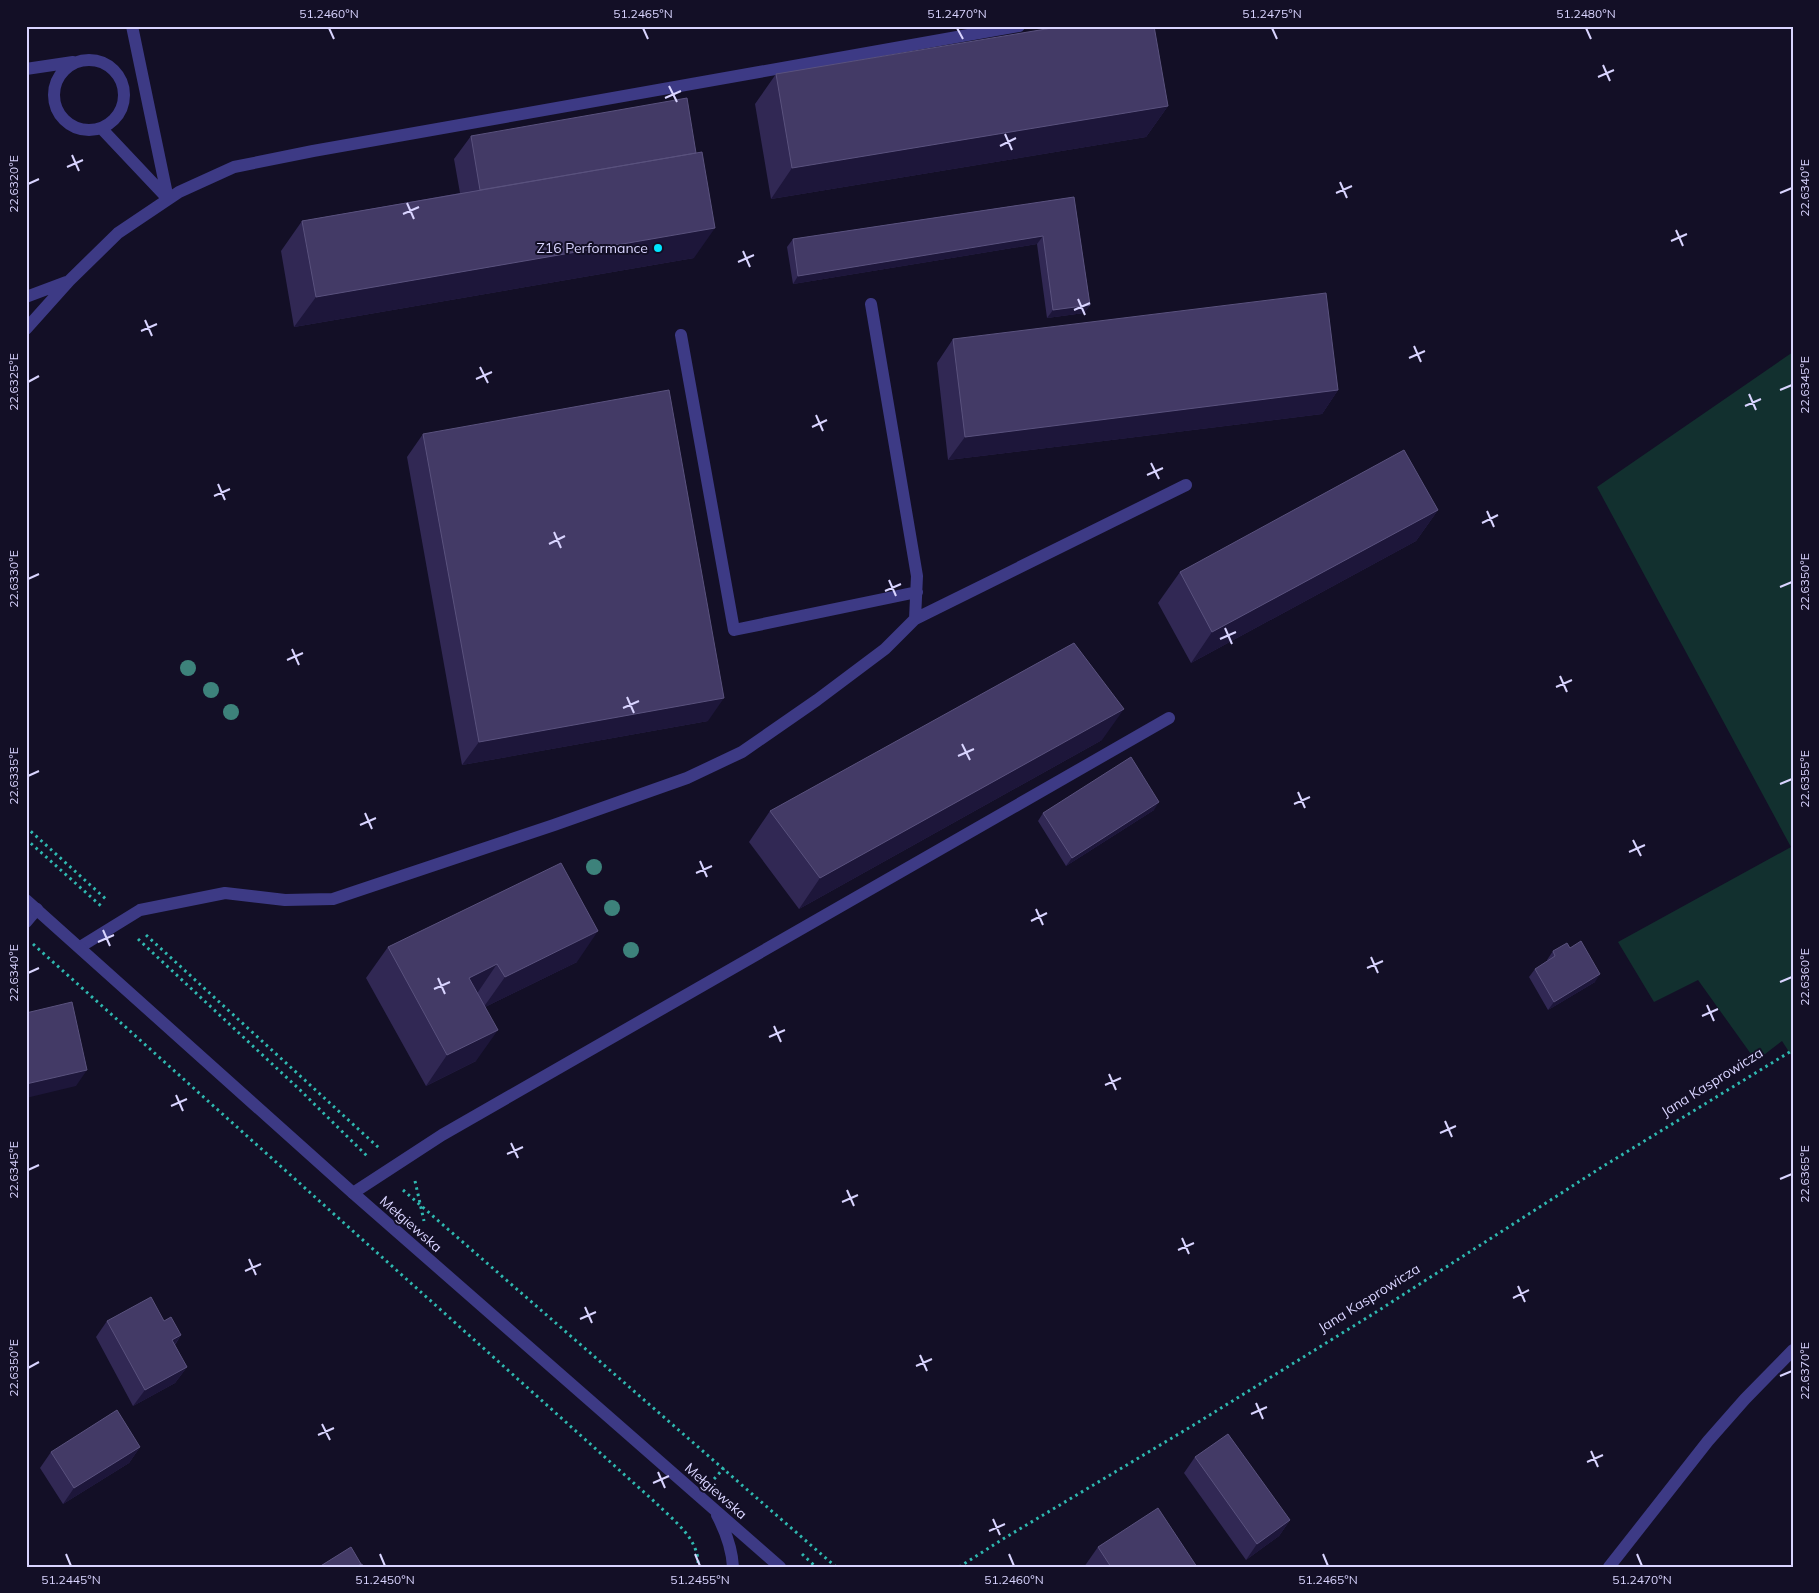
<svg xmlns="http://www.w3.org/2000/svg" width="1819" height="1593" font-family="Mulish,sans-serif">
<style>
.green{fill:#12302f}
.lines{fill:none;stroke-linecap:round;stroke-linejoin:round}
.path{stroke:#2fb8b0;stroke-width:3;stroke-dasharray:2.5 4;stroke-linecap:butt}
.service{stroke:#3d3a85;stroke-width:12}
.minor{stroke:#3d3a85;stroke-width:12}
.tree{fill:#3d827b}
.wall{fill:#312854}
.shaded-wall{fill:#1d163a}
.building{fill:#433a66;stroke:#5a527e}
.ticks{fill:none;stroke:#d9d4ff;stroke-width:2}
.poi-dot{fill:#00e5ff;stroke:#130f26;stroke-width:2}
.labels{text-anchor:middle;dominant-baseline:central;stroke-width:4;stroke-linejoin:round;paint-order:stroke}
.poi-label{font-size:14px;fill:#d9d4ff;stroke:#130f26;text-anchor:end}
.street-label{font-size:14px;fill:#d9d4ff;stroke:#130f26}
.neatline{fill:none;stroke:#d9d4ff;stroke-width:2}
.ticks-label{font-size:12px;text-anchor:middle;fill:#d9d4ff}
</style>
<rect width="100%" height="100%" fill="#130f26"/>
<path class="green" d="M1793 352V1058L1782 1041 1756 1061 1698 980 1654 1002 1618 942 1791 847 1597 487Z"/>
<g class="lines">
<path class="path" d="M26 827 108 901
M26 839 101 906
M146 935 379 1148
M138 939 299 1089 367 1156
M33 944 656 1503C674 1521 700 1539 698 1567
M415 1181 424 1221
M403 1190 836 1567
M714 1479 724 1468
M802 1554 816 1567
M959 1567 1003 1539 1192 1426 1373 1314 1602 1167 1793 1050"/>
<path class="service" d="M132 26 168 199
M54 95a35 35 0 1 1 70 0a35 35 0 1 1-70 0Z
M26 69 73 62
M101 128 168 199
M26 297 66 282
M26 329 69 281 118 233 179 192 234 167 313 151 1019 26
M681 335 734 630 917 592
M915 619 1186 485
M26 922 37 909
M80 947 140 910 225 893 285 900 333 899 554 825 687 778 742 752 817 700 885 649 915 619 917 576 871 304
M353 1193 442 1135 1169 718"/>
<path class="minor" d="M26 900 353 1193 780 1567
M717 1515C726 1532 732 1548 733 1567
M1609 1567 1708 1441 1745 1399 1793 1350"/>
</g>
<g class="tree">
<circle cx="188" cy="668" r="8"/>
<circle cx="211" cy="690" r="8"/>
<circle cx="231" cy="712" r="8"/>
<circle cx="594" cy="867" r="8"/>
<circle cx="612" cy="908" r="8"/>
<circle cx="631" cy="950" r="8"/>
</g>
<path class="wall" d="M776 74 1168 106 1146 137 771 199 755 104Z
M471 136 694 258 294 327 281 251 302 221 460 193 454 159Z
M1074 197 1090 305 1084 313 1047 318 1037 244 793 284 787 247 793 239Z
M953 339 1338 390 1322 414 948 460 937 363Z
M423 434 708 721 462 765 407 457Z
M1438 510 1416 541 1191 663 1158 603 1180 572Z
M1102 740 799 909 749 842 770 811Z
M1154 810 1066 866 1038 821 1043 813Z
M388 947 577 962 485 1007 476 1061 426 1086 366 978Z
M1570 948 1595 982 1548 1010 1529 977 1535 969 1548 961 1547 960 1553 951Z
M107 1321H164L181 1335 175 1345 187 1367 175 1383 133 1406 96 1337Z
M140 1447 129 1463 63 1504 40 1468 51 1452Z
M1195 1457 1290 1520 1279 1536 1246 1560 1184 1473Z
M1098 1547 1197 1567H1084Z"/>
<path class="shaded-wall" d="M1168 106 1146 137 771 199 792 168Z
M715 228 694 258 294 327 316 297Z
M1043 236 1037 244 793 284 798 276Z
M1090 305 1084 313 1047 318 1053 310Z
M1338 390 1322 414 948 460 965 437Z
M1438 510 1416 541 1191 663 1212 632Z
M724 698 708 721 462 765 479 742Z
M1124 709 1102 740 799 909 820 878Z
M1159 802 1154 810 1066 866 1072 858Z
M598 931 577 962 483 1008 505 977Z
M497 964 476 995 469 978Z
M1600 974 1595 982 1548 1010 1554 1002Z
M498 1030 476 1061 426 1086 447 1055Z
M87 1070 76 1086 26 1098V1084Z
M181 1335 170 1351 172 1340Z
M187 1367 175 1383 133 1406 145 1390Z
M140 1447 129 1463 63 1504 74 1488Z
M1290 1520 1279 1536 1246 1560 1257 1544Z"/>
<path class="building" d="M1064 26H1154L1168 106 792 168 776 74Z
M687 98 696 153 480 190 471 136Z
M702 152 715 228 316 297 302 221Z
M1074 197 1090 305 1053 310 1043 236 798 276 793 239Z
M1326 293 1338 390 965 437 953 339Z
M669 390 724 698 479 742 423 434Z
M1404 450 1438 510 1212 632 1180 572Z
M1074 643 1124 709 820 878 770 811Z
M1131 757 1159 802 1072 858 1043 813Z
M561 863 598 931 505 977 497 964 469 978 498 1030 447 1055 388 947Z
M1581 941 1600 974 1554 1002 1535 969 1555 956 1553 951 1567 943 1570 948Z
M72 1002 87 1070 26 1084V1013Z
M151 1297 164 1321 171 1317 181 1335 172 1340 187 1367 145 1390 107 1321Z
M117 1410 140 1447 74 1488 51 1452Z
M1228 1434 1290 1520 1257 1544 1195 1457Z
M1158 1508 1197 1567H1111L1098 1547Z
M351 1547 361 1564 356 1567H319Z
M362 1564 363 1567H356Z"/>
<path class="ticks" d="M329 28 334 39M643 28 648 39M957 28 963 39M1272 28 1277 39M1586 28 1591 39M1603 65 1610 81M1598 77 1614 70M669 86 677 102M665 98 681 91M1005 134 1012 150M1000 146 1016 138M72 155 79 171M67 167 83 160M1340 182 1347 198M28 184 39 179M1336 193 1352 186M1780 193 1792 188M407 203 414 219M403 214 419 207M1676 230 1683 246M1671 241 1687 234M743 251 750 267M738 262 754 255M1078 299 1085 315M1074 310 1090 303M145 320 152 336M141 331 157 324M1414 346 1421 362M1409 358 1425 351M480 367 488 383M476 379 492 372M28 382 39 376M1780 390 1792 385M1749 394 1756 410M1745 406 1761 399M816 415 823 431M812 427 827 420M1151 463 1159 479M1147 475 1163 468M218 484 225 500M214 496 230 489M1487 511 1494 527M1482 523 1498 515M554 532 561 548M549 544 565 536M28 579 39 574M889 580 896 596M1780 587 1792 582M885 591 901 584M1225 628 1232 644M1220 639 1236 632M292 649 299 665M287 660 303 653M1560 676 1567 692M1556 687 1572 680M627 697 634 713M623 708 639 701M962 744 970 760M958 756 974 749M28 776 39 771M1780 784 1792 779M1298 792 1305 808M1294 804 1310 797M365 813 372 829M360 825 376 818M1633 840 1641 856M1629 852 1645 845M700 861 707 877M696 873 712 866M1036 909 1043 925M1031 921 1047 913M103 930 110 946M98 942 114 935M1371 957 1378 973M1367 968 1383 961M28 973 39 968M438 978 445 994M1780 982 1792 977M434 989 450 982M1707 1005 1714 1021M1702 1016 1718 1009M774 1026 781 1042M769 1037 785 1030M1109 1074 1116 1090M1105 1085 1121 1078M176 1095 183 1111M171 1106 187 1099M1445 1121 1452 1137M1440 1133 1456 1126M511 1143 518 1158M507 1154 523 1147M28 1170 39 1165M1780 1179 1792 1174M847 1190 854 1206M842 1202 858 1195M1182 1238 1189 1254M1178 1250 1194 1243M249 1259 256 1275M245 1271 261 1264M1518 1286 1525 1302M1513 1298 1529 1290M585 1307 592 1323M580 1319 596 1312M920 1355 927 1371M916 1366 932 1359M28 1368 39 1362M1780 1376 1792 1371M1256 1403 1263 1419M1251 1414 1267 1407M322 1424 330 1440M318 1435 334 1428M1591 1451 1598 1467M1587 1462 1603 1455M658 1472 665 1488M653 1483 669 1476M993 1519 1000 1535M989 1531 1005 1524M66 1554 71 1566M380 1554 385 1566M695 1554 700 1566M1009 1554 1014 1566M1323 1554 1328 1566M1637 1554 1642 1566"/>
<circle class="poi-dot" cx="658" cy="248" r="5"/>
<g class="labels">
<g class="poi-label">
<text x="648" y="248">Z16 Performance</text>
</g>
<g class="street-label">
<text transform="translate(1712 1082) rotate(-32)">Jana Kasprowicza</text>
<text transform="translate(411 1224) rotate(41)">Mełgiewska</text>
<text transform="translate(1369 1298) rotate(-32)">Jana Kasprowicza</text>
<text transform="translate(716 1491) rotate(41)">Mełgiewska</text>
</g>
</g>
<rect width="1819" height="1593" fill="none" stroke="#130f26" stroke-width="55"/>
<rect x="28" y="28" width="1764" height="1538" class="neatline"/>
<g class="ticks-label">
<text x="329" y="18">51.2460°N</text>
<text x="643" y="18">51.2465°N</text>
<text x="957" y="18">51.2470°N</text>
<text x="1272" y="18">51.2475°N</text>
<text x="1586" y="18">51.2480°N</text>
<text transform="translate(14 184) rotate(-90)" y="4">22.6320°E</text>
<text transform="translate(1805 188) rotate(-90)" y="4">22.6340°E</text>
<text transform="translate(14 382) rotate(-90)" y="4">22.6325°E</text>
<text transform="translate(1805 385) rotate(-90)" y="4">22.6345°E</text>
<text transform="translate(14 579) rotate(-90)" y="4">22.6330°E</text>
<text transform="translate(1805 582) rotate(-90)" y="4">22.6350°E</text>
<text transform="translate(14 776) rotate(-90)" y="4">22.6335°E</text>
<text transform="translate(1805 779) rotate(-90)" y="4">22.6355°E</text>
<text transform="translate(14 973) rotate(-90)" y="4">22.6340°E</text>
<text transform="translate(1805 977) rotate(-90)" y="4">22.6360°E</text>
<text transform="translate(14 1170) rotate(-90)" y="4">22.6345°E</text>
<text transform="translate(1805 1174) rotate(-90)" y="4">22.6365°E</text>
<text transform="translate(14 1368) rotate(-90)" y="4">22.6350°E</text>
<text transform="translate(1805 1371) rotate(-90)" y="4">22.6370°E</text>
<text x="71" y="1584">51.2445°N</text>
<text x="385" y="1584">51.2450°N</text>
<text x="700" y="1584">51.2455°N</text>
<text x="1014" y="1584">51.2460°N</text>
<text x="1328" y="1584">51.2465°N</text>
<text x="1642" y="1584">51.2470°N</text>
</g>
</svg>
